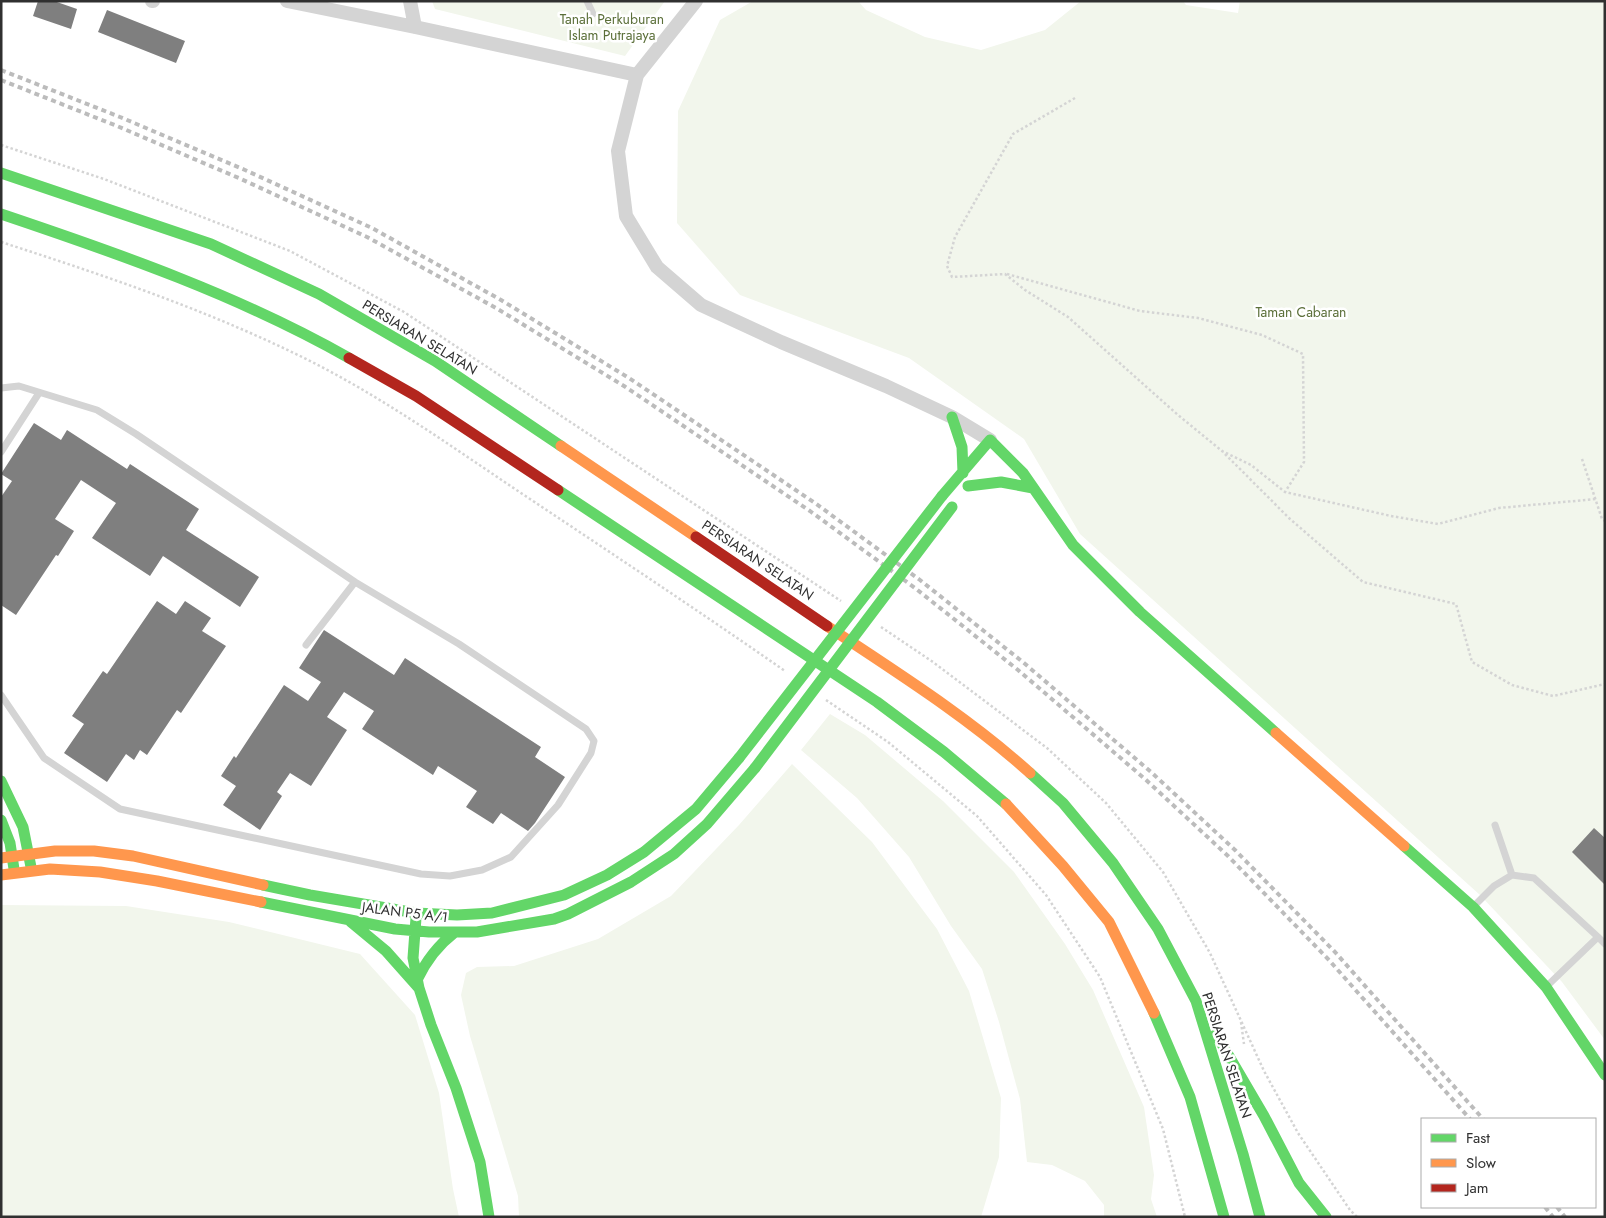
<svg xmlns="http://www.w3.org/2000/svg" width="1606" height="1218" font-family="Jost,sans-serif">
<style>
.green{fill:#f2f6ec}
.building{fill:#7f7f7f}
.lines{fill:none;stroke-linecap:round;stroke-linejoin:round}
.path{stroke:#d4d4d4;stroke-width:2.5;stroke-dasharray:2.5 2.5;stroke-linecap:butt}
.lane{stroke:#d4d4d4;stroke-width:7}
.street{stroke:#d4d4d4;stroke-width:14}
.fast{stroke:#63d668;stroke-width:11}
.slow{stroke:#ff974d;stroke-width:11}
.jam{stroke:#b3261e;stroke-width:11}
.rail{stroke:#bcbcbc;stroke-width:4;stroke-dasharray:5 4;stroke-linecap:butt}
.fast-bridge{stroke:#63d668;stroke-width:11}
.labels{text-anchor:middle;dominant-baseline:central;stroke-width:5;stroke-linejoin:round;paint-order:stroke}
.park-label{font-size:14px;fill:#5b6f39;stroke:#fff}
.street-label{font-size:14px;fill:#303030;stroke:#fff}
</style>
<rect width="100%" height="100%" fill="#fff"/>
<path class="green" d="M432 1H665L625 56 435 9Z
M753 1H858L866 10 925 37 981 50 1045 30 1081 1H1183L1186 5 1238 13 1240 1H1605V1040L1562 982 1480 895 1080 534 1024 439 909 358 740 295 677 223 678 111 720 20Z
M830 714 865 735 943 801 1014 872 1065 944 1093 990 1144 1107 1154 1175 1151 1199 1157 1217H1104V1205L1085 1181 1052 1165 1027 1162 1020 1099 999 1022 982 969 951 926 909 857 857 798 801 750Z
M792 764 872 842 937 929 969 991 1001 1098 999 1157 981 1217H519L518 1196 470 1036 461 995 466 973 477 967 514 966 598 939 671 896 739 825Z
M1 905 126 906 229 922 360 954 415 1015 439 1093 453 1189 459 1217H1Z"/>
<path class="building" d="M38 1H54L77 9 71 29 33 16Z
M107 10 185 41 176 63 98 32Z
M34 423 61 440 67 430 127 469 130 464 199 509 186 530 259 577 240 607 163 556 150 576 92 538 116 503 81 480 55 519 74 531 58 556 56 555 16 615 1 605V497L12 481 1 474Z
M157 601 176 614 185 601 211 618 202 631 226 646 181 713 177 710 147 755 140 750 134 760 126 754 107 782 64 753 84 724 72 716 103 671 107 674Z
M324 630 394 675 405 658 541 747 535 757 565 777 535 823 528 831 501 813 493 824 466 807 477 791 438 766 433 775 362 729 374 711 344 692 327 717 347 730 311 786 290 773 277 792 282 796 260 830 223 805 236 786 221 776 234 756 236 758 284 685 308 701 321 682 299 668Z
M1594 828 1605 838V885L1572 852Z"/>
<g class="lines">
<path class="path" d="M1075 98 1013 134 955 237 947 266 952 277 1005 274 1025 290 1068 317 1178 415 1222 451 1251 465 1285 492 1391 516 1438 524 1499 508 1596 499
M1 145 104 179 290 251 404 312 841 601
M1 242C103 275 204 309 300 356 376 393 445 442 515 489 605 549 696 609 785 671
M1007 274 1140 311 1198 318 1262 335 1303 354 1304 462 1285 492
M1225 454 1290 519 1363 582 1456 604 1472 662 1512 685 1553 696 1605 684
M1582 459 1602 519 1605 521
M881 627 933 662 1047 748 1106 803 1163 872 1210 953 1264 1071 1298 1133 1350 1210 1357 1217
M826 700 888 742 977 816 1046 895 1100 977 1163 1129 1185 1217
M1241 1022 1244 1044"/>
<path class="lane" d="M587 1 593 14
M1 388 19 386 97 410 136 434 355 582 459 644 586 729 594 741 591 753 558 805 511 857 482 870 450 876 421 874 120 809 44 758 1 695
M1 452 39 393
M306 645 355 582
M1495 825 1512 875
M1473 907 1494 886 1512 875 1534 878 1598 937 1548 985
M1598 937 1605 944"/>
<path class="street" d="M152 1H153
M287 1 415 27 637 75
M410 1 415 27
M696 1 637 75 618 151 626 216 657 267 701 305 781 342 886 386 952 417 990 440"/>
<path class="fast" d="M1 173 211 244 319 294 435 361 561 446
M1 214C120 254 240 296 349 358
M952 417 962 447 963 473
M968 486 1001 482 1033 488
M558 490 877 702 944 752 1006 804
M942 496 990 440 1023 473 1073 545 1140 612 1276 733
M1030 773 1063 803 1113 863 1158 929 1196 1001 1243 1154 1260 1217
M1 781 23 827 31 867
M1 820 10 843 14 869
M1404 846 1473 907 1546 987 1605 1075
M263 885 310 895 416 913 457 915 492 913 564 895 607 875 644 852 696 809 739 758
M261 902 395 929 429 932H477L554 919 568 914 631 882 674 854 707 824 755 768
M416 918 413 958 419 988 431 1025 456 1088 480 1162 489 1217
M351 922 386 951 418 987
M417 980C426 961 437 946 454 933
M1154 1013 1190 1097 1224 1217
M1216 1034 1264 1116 1299 1183 1326 1217"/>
<path class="slow" d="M561 446 696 537
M827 626C896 672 968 717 1030 773
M1276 733 1404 846
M1006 804 1063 866 1109 922 1154 1013
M1 858 55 851H94L133 856 263 885
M1 875 50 869 100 872 157 881 261 902"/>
<path class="jam" d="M349 358 416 396 558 490
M696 537 827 626"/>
<path class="rail" d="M1 70 120 117 245 170 372 228 501 300 629 378 815 503 920 580 1024 663 1151 772 1235 850 1335 952 1483 1119
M1 80 117 126 241 179 367 237 496 308 624 386 810 511 915 588 1018 670 1145 779 1228 856 1328 959 1470 1119
M1545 1207 1553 1217
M1557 1207 1565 1217"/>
<path class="fast-bridge" d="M739 758 942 496
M755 768 952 507"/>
</g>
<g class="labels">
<g class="park-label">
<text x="612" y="19">Tanah Perkuburan<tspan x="612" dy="16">Islam Putrajaya</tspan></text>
<text x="1301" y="312">Taman Cabaran</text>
</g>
<g class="street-label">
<text transform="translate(420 337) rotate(31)">PERSIARAN SELATAN</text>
<text transform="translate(758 560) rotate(34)">PERSIARAN SELATAN</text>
<text transform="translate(405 912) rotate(7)">JALAN P5 A/1</text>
<text transform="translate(1227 1055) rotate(72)">PERSIARAN SELATAN</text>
</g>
</g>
<rect width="1606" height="1218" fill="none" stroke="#303030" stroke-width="5"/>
<rect x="1421" y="1118" width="175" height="90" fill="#ffffff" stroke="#acacac"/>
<rect x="1431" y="1134" width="25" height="8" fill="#63d668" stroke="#acacac"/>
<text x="1466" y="1143" font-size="15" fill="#303030">Fast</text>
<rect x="1431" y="1159" width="25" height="8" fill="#ff974d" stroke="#acacac"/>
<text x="1466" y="1168" font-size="15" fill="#303030">Slow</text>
<rect x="1431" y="1184" width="25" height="8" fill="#b3261e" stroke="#acacac"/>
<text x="1466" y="1193" font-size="15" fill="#303030">Jam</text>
</svg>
